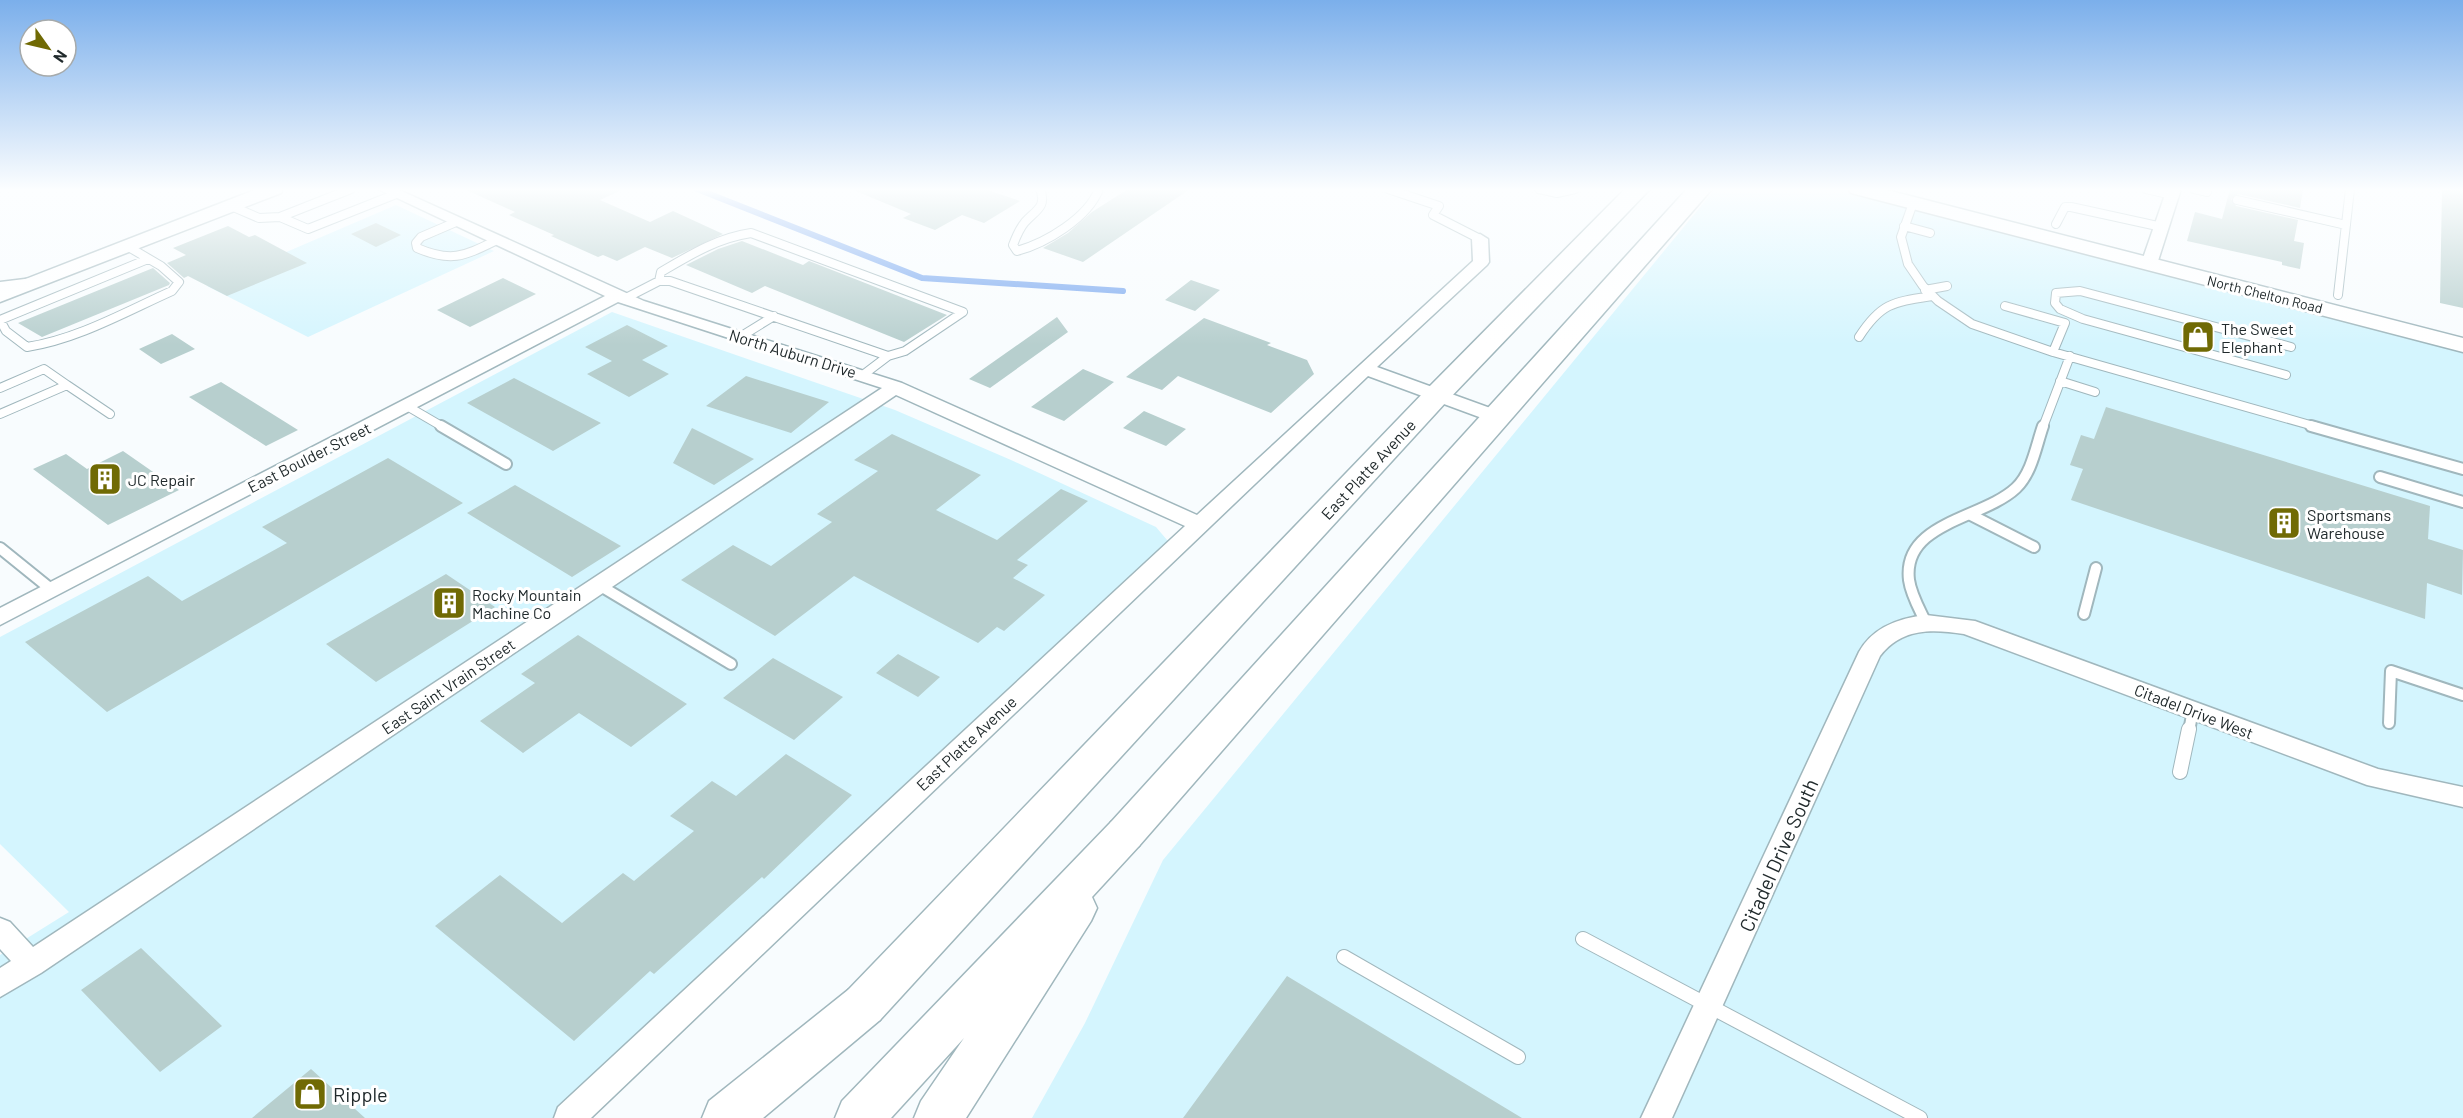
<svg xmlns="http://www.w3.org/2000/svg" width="2463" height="1118" font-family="Barlow,sans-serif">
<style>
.built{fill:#d4f5fe}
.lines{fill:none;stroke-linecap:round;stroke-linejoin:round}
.stream{stroke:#78a7ef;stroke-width:6}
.building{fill:#b7cfce}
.service-far2-casing{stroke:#a0b7bd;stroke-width:10}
.service-far1-casing{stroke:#a0b7bd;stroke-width:14}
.service-casing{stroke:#a0b7bd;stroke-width:16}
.minor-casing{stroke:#a0b7bd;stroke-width:3}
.tertiary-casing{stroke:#a0b7bd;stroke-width:3}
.secondary-casing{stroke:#a0b7bd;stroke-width:3}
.primary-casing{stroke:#a0b7bd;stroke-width:3}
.trunk-casing{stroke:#a0b7bd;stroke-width:3}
.service-far2{stroke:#fff;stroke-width:8}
.service-far1{stroke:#fff;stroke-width:10}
.service{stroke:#fff;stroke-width:14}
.minor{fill:#fff;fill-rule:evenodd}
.tertiary{fill:#fff;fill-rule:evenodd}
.secondary{fill:#fff;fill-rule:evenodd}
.primary{fill:#fff;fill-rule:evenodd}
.trunk{fill:#fff;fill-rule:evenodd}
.labels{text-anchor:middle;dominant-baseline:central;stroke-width:6;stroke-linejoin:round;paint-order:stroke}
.far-street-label{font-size:14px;fill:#212a2c;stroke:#fff}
.poi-label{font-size:16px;fill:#212a2c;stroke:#fff;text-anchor:start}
.street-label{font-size:16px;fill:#212a2c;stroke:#fff}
.near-street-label{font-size:20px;fill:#212a2c;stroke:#fff}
.near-poi-label{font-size:20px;fill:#212a2c;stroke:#fff;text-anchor:start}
</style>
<rect width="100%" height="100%" fill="#f8fcfe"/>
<path class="built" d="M1715 189H1842L2463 351V1118H1032L1085 1023 1163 860Z
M396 205 494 251 308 337 207 286Z
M612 312 895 410 1011 460 1156 527 1173 547 564 1118H0V955L69 912 0 844V637Z"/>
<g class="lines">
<path class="stream" d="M697 189 922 278 1123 291"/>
</g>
<path class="building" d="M464 189H624L600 200 650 222 673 211 723 234 672 258 645 247 617 261 603 255 598 257 551 236 554 235 509 215 515 212Z
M851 189H985L1020 201 984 223 962 215 935 230 903 218 911 214Z
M1128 189H1190L1083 262 1043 248 1068 233 1092 212Z
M2230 189H2303L2300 208 2238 194 2231 199 2236 206 2298 220 2294 241 2304 243 2300 269 2282 265V262L2187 241 2195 212 2222 219Z
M2442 189H2463V308L2440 303Z
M376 223 401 235 376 247 351 234Z
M228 226 249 237 255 235 307 263 227 296 188 276 184 278 167 263 186 255 173 248Z
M742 241 803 265 809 261 947 315 904 342 765 286 752 293 686 265 718 249Z
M153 268 170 283 169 285 42 337 18 323Z
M503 278 536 294 470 327 437 310Z
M1191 280 1220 290 1195 311 1165 300Z
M1057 317 1068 332 990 388 969 379Z
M1204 318 1271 343 1267 345 1307 360 1314 374 1271 413 1178 376 1162 390 1126 377Z
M627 325 668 346 642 360 669 374 629 397 587 374 612 361 585 347Z
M172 334 195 349 161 364 139 349Z
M1083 369 1114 382 1064 421 1031 407Z
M746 376 829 402 791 433 706 406Z
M514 378 601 423 553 451 467 403Z
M221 382 298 430 266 446 189 397Z
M2106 407 2430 506 2428 539 2463 550 2462 595 2427 583 2425 619 2071 500 2083 469 2070 465 2081 435 2094 439Z
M1144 411 1186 429 1166 446 1123 428Z
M692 428 754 459 714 485 673 463Z
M892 434 981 475 936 510 997 540 1061 489 1088 501 1017 560 1028 565 1013 578 1045 595 1004 631 997 627 978 643 854 576 775 636 681 580 733 545 771 566 832 522 817 514 878 471 854 460Z
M123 451 179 490 108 525 33 469 66 454 87 469Z
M388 458 463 503 107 712 25 642 148 576 182 601 287 543 262 527Z
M515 485 621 546 572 577 467 513Z
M446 574 495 607 376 682 326 644Z
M578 635 687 704 631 747 579 713 523 753 480 721 535 683 521 674Z
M898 654 940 677 918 697 876 673Z
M773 658 843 697 794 740 723 698Z
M786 754 852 795 764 879 762 877 654 974 650 971 574 1041 435 926 500 875 562 923 623 873 634 881 694 831 670 816 712 781 736 796Z
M141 948 222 1026 160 1072 81 990Z
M1287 976 1522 1118H1183Z
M311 1069 365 1118H252Z"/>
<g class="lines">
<g class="service-far2-casing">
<path id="service-far2" d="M351 189 280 217 308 229 396 194
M1040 189C1047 207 1036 210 1025 222 1019 229 1016 237 1013 245L1017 251C1046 243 1088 218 1099 189
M1388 189 1439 206 1433 215 1480 239
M1539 189 1557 193 1575 189
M2146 189 2172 195
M2194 189 2207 192V189
M2237 200 2346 225
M1913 203 1901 237 1908 264 1923 286 1938 301 1972 324 2053 352 2317 427
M231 206 259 218 280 217
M456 222 421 237 416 243 417 248C452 263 464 256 497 240
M2056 224 2065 207H2071L2162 227
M1904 226 1930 233
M127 246 161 266 179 282 172 291C125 312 78 339 27 347L6 331 0 320 148 259
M659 281 661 272C690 255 717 238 751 233L963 312 905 351 888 356
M1925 290 1947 286
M2338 295 2350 189
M624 299 659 281H670L888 356 863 375
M2005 306 2065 323 2053 352
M740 337 774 316
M1859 337C1881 303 1893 302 1932 296
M2286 375 2083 319 2060 309 2055 303 2056 293 2080 291 2291 347
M2060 381 2095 392
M67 385 110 414
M0 388 44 369 67 385 0 414
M407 406 443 427
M2043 427 2070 356"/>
</g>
<g class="service-far1-casing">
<path id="service-far1" d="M441 426 506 464
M2311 426 2463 469
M2380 477 2463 502
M1971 515 2034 547
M0 548 52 590
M599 585 731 664
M2084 614 2096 568
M1926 623C1920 610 1911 595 1909 580 1902 522 1983 519 2016 488 2032 473 2036 446 2043 426
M2389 723 2391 671 2463 695
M2189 731 2193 710"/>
</g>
<g class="service-casing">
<path id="service" d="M2180 772 2189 729
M1583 939 1920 1118
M1344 957 1518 1057"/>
</g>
<g class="minor-casing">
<path id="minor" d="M378 189H397L644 301 902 383 1197 515 1473 261 1472 239 1480 234 1488 239 1489 262 1487 265 1377 367 1504 413 1506 417 1504 421H1490L1368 376 591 1118H554L558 1107 1185 526 896 395 41 973 0 997V968L11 961 0 949V918L10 922 33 947 882 388 618 302 0 625V608L605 296Z
M2167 189H2181L2157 264 2155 267H2143L2141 264Z
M33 278 39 280 41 283 39 286 0 292V282Z
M1926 615 1975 621 2378 769 2463 787V807L2367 785 1964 634C1931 629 1902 628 1880 656L1672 1118H1641L1859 652C1873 627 1899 618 1926 615Z"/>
</g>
<g class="tertiary-casing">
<path id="tertiary" d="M257 189H283L281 193 0 302V289Z"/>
</g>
<g class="secondary-casing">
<path id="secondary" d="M1848 189H1883L2463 338V352L1851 193Z"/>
</g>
<g class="primary-casing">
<path id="primary" d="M1625 189H1650L1447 401 880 1020 864 1026 848 1020 841 1005 848 990 1427 389Z
M1687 189H1712L1139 846 1125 851 1111 846 1105 834 1111 822Z"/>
</g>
<g class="trunk-casing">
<path id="trunk" d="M1125 817 1139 822 1145 834 1139 846 1092 897 1097 908 1091 921 966 1118H914L921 1101 964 1038 891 1118H835L842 1101 1111 822Z
M864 984 880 990 887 1005 880 1020 763 1118H702L709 1101 848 990Z"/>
</g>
<use href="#service-far2" class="service-far2"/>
<use href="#service-far1" class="service-far1"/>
<use href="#service" class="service"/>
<use href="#minor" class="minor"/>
<use href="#tertiary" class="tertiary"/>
<use href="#secondary" class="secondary"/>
<use href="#primary" class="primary"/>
<use href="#trunk" class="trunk"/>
</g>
<linearGradient id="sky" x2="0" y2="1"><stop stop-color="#7bafeb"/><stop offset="0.55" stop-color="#fcfeff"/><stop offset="1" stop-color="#fcfeff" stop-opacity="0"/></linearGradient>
<rect width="2463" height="345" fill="url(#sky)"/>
<defs>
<g id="shop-square" transform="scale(1.725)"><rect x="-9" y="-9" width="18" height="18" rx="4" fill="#706a04" stroke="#fff"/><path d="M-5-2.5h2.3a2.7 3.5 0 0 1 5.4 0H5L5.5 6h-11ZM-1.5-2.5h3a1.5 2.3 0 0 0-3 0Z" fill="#fff"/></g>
<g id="building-square" transform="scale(1.725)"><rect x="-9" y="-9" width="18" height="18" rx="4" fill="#706a04" stroke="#fff"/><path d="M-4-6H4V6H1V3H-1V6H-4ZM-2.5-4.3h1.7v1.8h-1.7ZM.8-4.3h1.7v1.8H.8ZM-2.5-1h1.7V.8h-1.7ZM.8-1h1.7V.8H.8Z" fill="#fff"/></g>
</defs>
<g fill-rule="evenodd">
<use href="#shop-square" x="2198" y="337"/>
<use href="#building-square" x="105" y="479"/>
<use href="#building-square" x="2284" y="523"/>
<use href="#building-square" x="449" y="603"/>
<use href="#shop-square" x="310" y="1094"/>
</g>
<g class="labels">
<g class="far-street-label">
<text transform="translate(2265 294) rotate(14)">North Chelton Road</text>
</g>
<g class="poi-label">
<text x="2221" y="328">The Sweet<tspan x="2221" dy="18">Elephant</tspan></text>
<text x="128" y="479">JC Repair</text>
<text x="2307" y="514">Sportsmans<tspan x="2307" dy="18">Warehouse</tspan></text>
<text x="472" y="594">Rocky Mountain<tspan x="472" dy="18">Machine Co</tspan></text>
</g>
<g class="street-label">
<text transform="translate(793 353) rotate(17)">North Auburn Drive</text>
<text transform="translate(309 457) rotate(-27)">East Boulder Street</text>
<text transform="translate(1368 469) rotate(-47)">East Platte Avenue</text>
<text transform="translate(448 686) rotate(-34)">East Saint Vrain Street</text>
<text transform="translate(2194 711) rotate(21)">Citadel Drive West</text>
<text transform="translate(966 743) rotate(-43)">East Platte Avenue</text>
</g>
<g class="near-street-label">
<text transform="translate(1778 855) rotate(-66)">Citadel Drive South</text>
</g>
<g class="near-poi-label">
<text x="333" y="1094">Ripple</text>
</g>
</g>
<g transform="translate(48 48) rotate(124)"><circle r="28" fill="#ffffff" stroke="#a6aaab" stroke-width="1.5"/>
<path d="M0-4.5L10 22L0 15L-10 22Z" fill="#706a04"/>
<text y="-9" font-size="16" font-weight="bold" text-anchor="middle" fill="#212a2c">N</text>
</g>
</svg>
